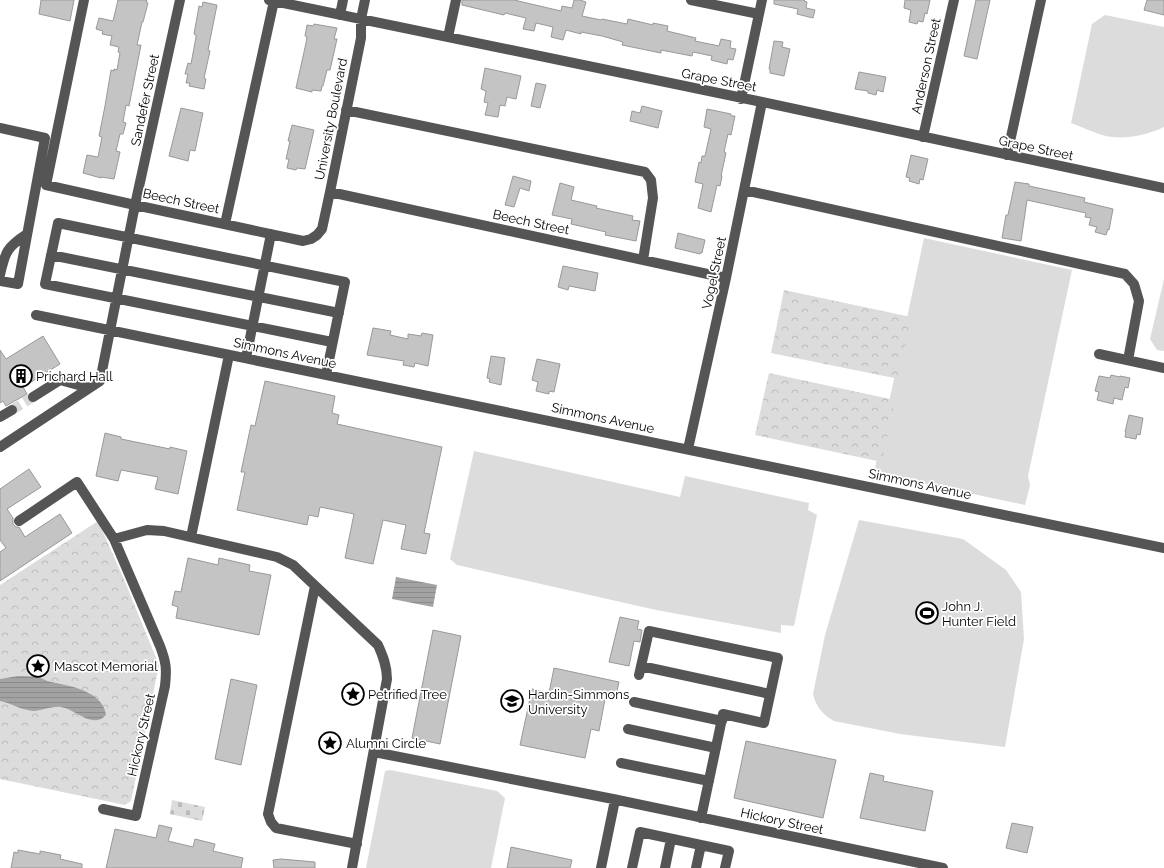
<svg xmlns="http://www.w3.org/2000/svg" width="1164" height="868" font-family="Raleway,sans-serif">
<style>
.green{fill:#dcdcdc}
.cemetery{fill:url(#cemetery-stones)}
.park{fill:url(#park-crowns)}
.water{fill:url(#water-rules)}
.building{fill:#c4c4c4;stroke:#999}
.lines{fill:none;stroke-linecap:round;stroke-linejoin:round}
.minor-tunnel{stroke:#d9d9d9;stroke-width:10;stroke-dasharray:10 5;stroke-linecap:butt}
.minor{stroke:#555;stroke-width:10}
.labels{text-anchor:middle;dominant-baseline:central;stroke-width:3.5;stroke-linejoin:round;paint-order:stroke}
.street-label{font-size:13px;fill:#000;stroke:#fff}
.poi-label{font-size:13px;fill:#000;stroke:#fff;text-anchor:start}
</style>
<defs>
<pattern id="cemetery-stones" width="16" height="16" patternUnits="userSpaceOnUse"><rect width="16" height="16" fill="#dcdcdc"/><path d="M2 7V4a2 2 0 0 1 4 0v3zM10 15v-3a2 2 0 0 1 4 0v3z" fill="#bbb"/></pattern>
<pattern id="park-crowns" width="20" height="18" patternUnits="userSpaceOnUse"><rect width="20" height="18" fill="#dcdcdc"/><path d="M2 6a3 3 0 1 1 6 0M12 15a3 3 0 1 1 6 0" fill="none" stroke="#bbb"/></pattern>
<pattern id="water-rules" width="6" height="5" patternUnits="userSpaceOnUse"><rect width="6" height="5" fill="#a3a3a3"/><path d="M0 2.5h6" fill="none" stroke="#8b8b8b"/></pattern>
</defs>
<rect width="100%" height="100%" fill="#fff"/>
<path class="green" d="M1105 15 1164 27V127C1147 135 1125 140 1106 136 1094 133 1082 127 1071 123L1092 24Z
M924 238 1072 270 1028 476 1030 485 1025 505 874 473Z
M1164 279V351L1157 350 1150 339Z
M474 451 680 497 685 476 809 503 808 510 817 515 794 626 781 625V633L656 610 457 565 450 559Z
M859 520 963 539 1006 570 1021 592 1024 639 1005 747 900 734 834 721C823 715 816 707 813 694L825 635Z
M390 770 497 791 505 798 491 868H366L385 771Z"/>
<path class="cemetery" d="M172 800 205 807 202 821 170 814Z"/>
<path class="park" d="M784 290 911 317 899 379 771 353Z
M769 373 895 400 882 462 755 435Z
M98 521 123 577 159 665 131 801 125 805 0 779V585Z"/>
<path class="water" d="M396 577 437 585 433 607 392 599Z
M18 676C24 676 31 676 37 677 42 678 46 681 51 682 70 686 103 691 106 715 92 730 76 709 61 707 51 706 42 711 33 711 21 710 11 703 0 701V679Z"/>
<path class="building" d="M41 0H74L70 21 39 14Z
M118 0H147L146 2 148 3 143 22H142L137 45H141L129 106 126 105 123 122 126 123 123 134H120L116 151 120 152 114 179 101 177V178L83 173 87 155 98 157 102 137 99 136 105 106 111 70 114 71V69L117 70 120 53 118 52 119 47 110 45 112 36 102 34 103 31 96 29 99 18 113 21Z
M462 0H514L561 11 562 6 572 8 574 0H580L586 2 582 16 601 20 602 19 627 24 628 19 653 25V23L668 26 667 31 696 38 695 41 719 46 721 39 731 41 730 48 736 49 733 60 728 59 727 64 711 60 712 56 693 52 692 56 661 50V53L622 45 623 42 602 36 581 32V34L566 30 563 40 551 37 553 27 536 23 534 31 523 29 526 18 505 13 504 15 462 5Z
M774 0H805L804 1 807 2 806 8 815 10 813 18 797 14 798 9 774 4Z
M905 0H930L927 14 925 13 923 22 918 21 917 24 909 22 911 10 904 8Z
M976 0H990L977 59 964 56Z
M1147 0H1164V15L1144 10Z
M203 2 217 5 208 50 210 51 204 78 206 79 204 89 189 86 190 83H186L188 74H185L188 63 191 64 196 37V35L194 34 199 6 202 7Z
M314 24 337 28 334 39H337L330 70H327L323 86H322L321 91 312 90V92L296 88 306 43 307 37 305 36 307 25 313 26Z
M774 41 783 42 782 47 790 49 784 76 770 73V69H769Z
M485 68 521 76 516 99 507 97 505 106 500 105 498 117 485 115 488 103 484 102 486 91 481 89Z
M859 72 886 77 883 92 877 90 876 95 868 93V91L855 89Z
M536 83 546 85 540 108 531 106Z
M642 106 662 111 658 128 630 121 632 111 640 113Z
M181 108 203 113 195 151 190 150 188 161 169 156Z
M707 109 731 114V116H735L731 135 728 134 724 152 726 153 721 176H722L720 186 717 185 711 212 698 208 703 184 695 182 699 162 701 163 702 156H705L711 129 704 127Z
M292 125 314 130 305 169 297 168 296 170 287 168 289 159H286L290 141H288Z
M911 155 928 159 923 180 920 179 919 184 909 181 910 178 906 177Z
M513 176 531 181 529 191 520 188 514 207 505 205Z
M1015 182 1029 184V186L1085 198 1084 202 1113 209 1109 230 1108 229 1106 235 1095 232 1097 227 1089 225 1091 218 1085 217 1086 213 1027 200 1021 241 1002 238 1006 215H1008Z
M560 183 574 187 571 200 597 206 596 208 633 216 632 220 640 221 636 241 605 235 606 232 571 224 572 219 552 215Z
M678 233 705 240 702 253H700V254L675 248Z
M563 266 598 273 595 291 569 286 568 290 558 287Z
M373 328 391 331 390 335 408 339V334L421 336 422 333 433 335 428 366 415 363 414 367 403 365 404 361 367 355Z
M43 336 60 364 23 387 27 394 6 406 3 401 0 403V350L6 359Z
M491 356 505 358 501 385 489 382 490 379 487 378Z
M537 359 560 364 554 392 549 391V394L536 391 538 382 532 380Z
M1111 375 1120 377V376L1130 378 1128 388 1125 387 1122 400 1114 398 1113 404 1097 400 1099 392 1095 391 1099 376 1110 378Z
M265 381 335 396 332 413 339 415 337 424 442 447 424 533 430 534 426 554 401 549 406 525 383 520 373 564 345 558 354 514 320 507 318 517 309 515 307 525 237 510 245 472H241L251 425 255 426Z
M1129 415 1143 418 1140 435 1137 434 1136 439 1125 437 1126 432H1125Z
M105 433 121 437V439L170 449V447L187 451 178 494 155 489 158 477 121 470 118 481 96 476Z
M29 469 41 487 7 509 13 518V524L16 527H19L25 537 60 514 72 533 0 581V552L6 548 0 540V489Z
M188 558 218 565 219 558 250 565 249 571 271 575 259 635 176 618 178 607 172 605 175 591 181 592Z
M620 617 639 621 637 629 642 630 640 642 634 641 629 666 609 662Z
M433 630 461 636 440 744 412 738Z
M554 668 619 682 616 696 606 694 599 731 591 729 585 758 520 745 532 689 549 693Z
M231 679 257 685 241 765 215 759Z
M746 741 836 760 823 818 734 798Z
M870 773 884 776 883 781 933 791 925 831 860 818Z
M1012 823 1033 827 1027 853 1006 848Z
M159 825 172 828 168 841 193 847 195 839 215 844 213 851 243 858 241 868H106L115 829 156 838Z
M511 847 572 860 570 868H507Z
M18 850 40 854V851L61 855 60 859 82 864V868H11L14 852 18 853Z
M281 859 315 862V868H274L273 860Z"/>
<g class="lines">
<path class="minor-tunnel" d="M12 410 33 397"/>
<path class="minor" d="M84 0 46 185 135 205 303 241 311 239 317 235 322 229 330 192 361 38V19L365 0
M269 0 762 102 1164 188
M691 0 759 14
M340 15 343 0
M448 37 456 0
M741 99 762 0
M346 110 645 172 651 180 653 198 643 260
M0 128 45 138 18 284 0 281
M923 137 954 0
M1007 155 1041 0
M744 190 1125 274 1134 284 1139 301 1128 360
M330 192 726 278
M225 224 274 1
M51 255 339 313
M0 275C5 252 7 247 27 234
M36 315 1164 548
M1099 354 1164 368
M246 358 271 234
M326 375 345 282 58 223 45 284 332 342
M33 397 60 380 89 388
M0 417 12 410
M0 447 100 381 135 205 180 0
M688 449 726 278 762 102
M19 521 77 482 114 539 160 646C166 662 167 668 165 686L136 816 103 809
M191 537 229 355
M114 539 147 530 164 531 277 557 293 565 378 645C383 656 387 666 387 679L352 868
M315 586 268 814 271 822 276 828 357 844
M641 666 770 694
M639 675 649 631 778 658 764 723 723 714 701 818
M634 702 722 721
M628 729 716 748
M374 752 613 799 943 868
M621 763 709 781
M601 868 615 800
M632 868 640 832 729 851 725 868
M665 868 671 839
M696 868 701 845"/>
</g>
<defs>
<g id="building-ring" transform="scale(1.15)"><circle r="9.5" fill="#fff" stroke="#000" stroke-width="1.5"/><path d="M-4-6H4V6H1V3H-1V6H-4ZM-2.5-4.3h1.7v1.8h-1.7ZM.8-4.3h1.7v1.8H.8ZM-2.5-1h1.7V.8h-1.7ZM.8-1h1.7V.8H.8Z" fill="#000"/></g>
<g id="stadium-ring" transform="scale(1.15)"><circle r="9.5" fill="#fff" stroke="#000" stroke-width="1.5"/><path d="M0-5a6.5 5 0 1 0 0 10a6.5 5 0 1 0 0-10ZM-3.5-1.8h7v3.6h-7Z" fill="#000"/></g>
<g id="sight-ring" transform="scale(1.15)"><circle r="9.5" fill="#fff" stroke="#000" stroke-width="1.5"/><path d="M0-6L1.8-2.2L6-1.7L2.9 1.2L3.7 5.4L0 3.3L-3.7 5.4L-2.9 1.2L-6-1.7L-1.8-2.2Z" fill="#000"/></g>
<g id="university-ring" transform="scale(1.15)"><circle r="9.5" fill="#fff" stroke="#000" stroke-width="1.5"/><path d="M0-5L7-2L0 1L-7-2ZM-4 1L0 2.5L4 1V4Q0 6-4 4Z" fill="#000"/></g>
</defs>
<g fill-rule="evenodd">
<use href="#building-ring" x="21" y="376"/>
<use href="#stadium-ring" x="927" y="613"/>
<use href="#sight-ring" x="38" y="666"/>
<use href="#sight-ring" x="353" y="694"/>
<use href="#university-ring" x="512" y="701"/>
<use href="#sight-ring" x="330" y="743"/>
</g>
<g class="labels">
<g class="street-label">
<text transform="translate(926 66) rotate(-78)">Anderson Street</text>
<text transform="translate(719 80) rotate(11)">Grape Street</text>
<text transform="translate(145 100) rotate(-78)">Sandefer Street</text>
<text transform="translate(331 119) rotate(-79)">University Boulevard</text>
<text transform="translate(1036 148) rotate(12)">Grape Street</text>
<text transform="translate(181 201) rotate(12)">Beech Street</text>
<text transform="translate(531 222) rotate(12)">Beech Street</text>
<text transform="translate(714 273) rotate(-78)">Vogel Street</text>
<text transform="translate(285 353) rotate(12)">Simmons Avenue</text>
<text transform="translate(603 418) rotate(12)">Simmons Avenue</text>
<text transform="translate(920 484) rotate(12)">Simmons Avenue</text>
<text transform="translate(141 735) rotate(-77)">Hickory Street</text>
<text transform="translate(782 821) rotate(12)">Hickory Street</text>
</g>
<g class="poi-label">
<text x="36" y="376">Prichard Hall</text>
<text x="942" y="606">John J.<tspan x="942" dy="15">Hunter Field</tspan></text>
<text x="54" y="666">Mascot Memorial</text>
<text x="368" y="694">Petrified Tree</text>
<text x="528" y="694">Hardin-Simmons<tspan x="528" dy="15">University</tspan></text>
<text x="346" y="743">Alumni Circle</text>
</g>
</g>
</svg>
